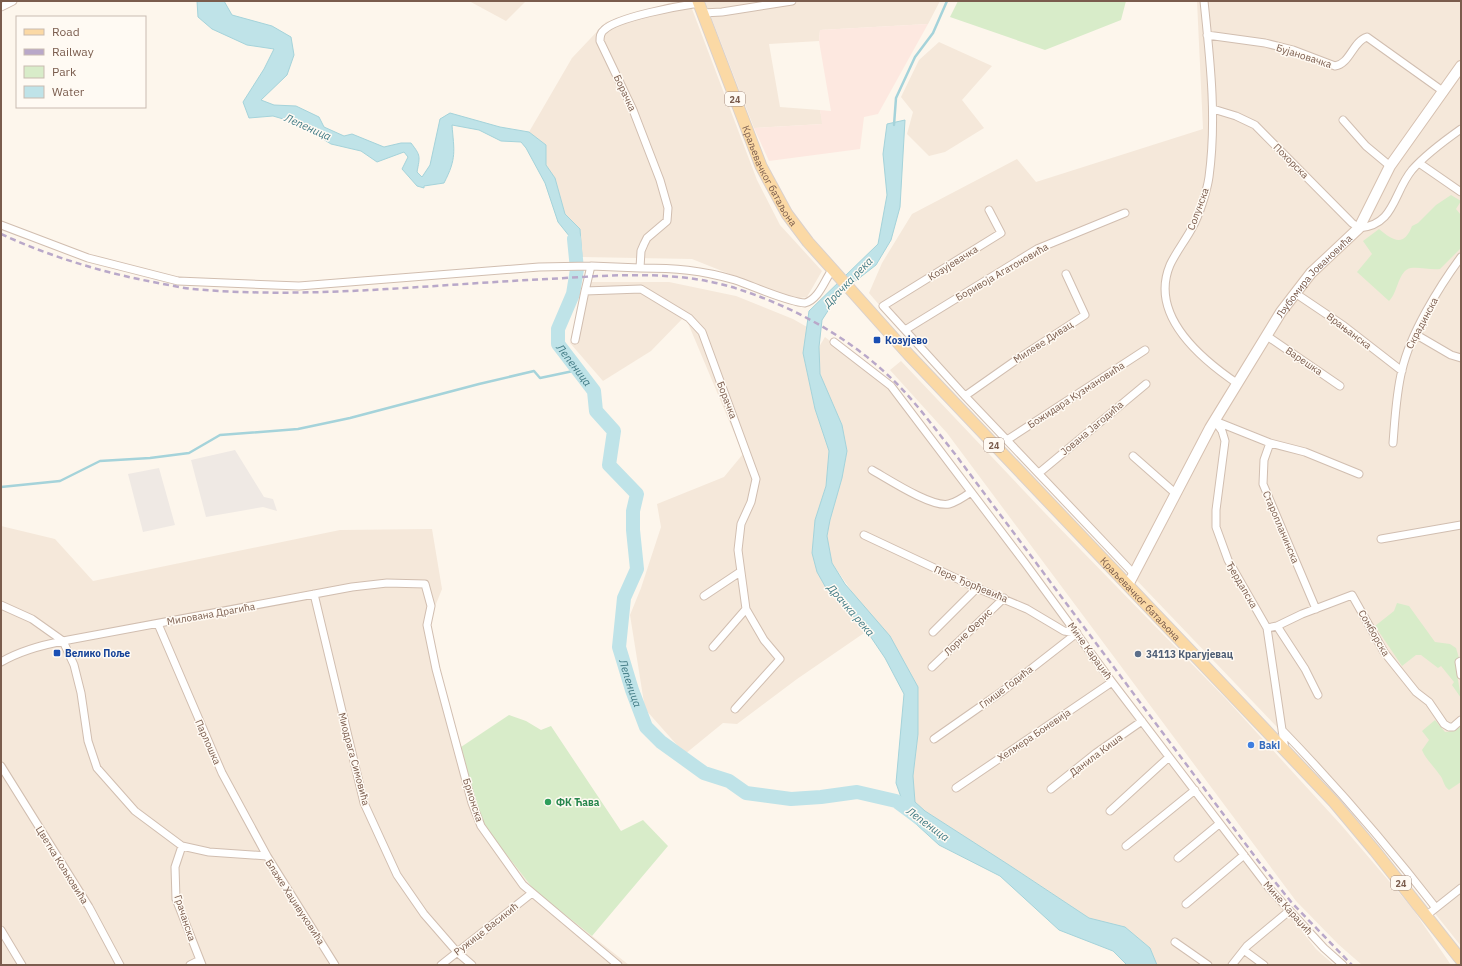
<svg xmlns="http://www.w3.org/2000/svg" width="1462" height="966" font-family="'IBM Plex Sans',sans-serif">
<style>
.residential{fill:#f5e8da}
.commercial{fill:#fde8e0}
.industrial{fill:#efe9e4}
.green{fill:#d8ecc9}
.water{fill:#bfe3e8;stroke:#a5d3da}
.lines{fill:none;stroke-linecap:round;stroke-linejoin:round}
.stream{stroke:#a5d3da;stroke-width:2.5}
.river{stroke:#bfe3e8;stroke-width:14}
.street-casing{stroke:#d1beb0;stroke-width:9}
.secondary-casing{stroke:#d6c0b0;stroke-width:12}
.primary-casing{stroke:#dad1cd;stroke-width:13}
.street{stroke:#fff;stroke-width:7}
.secondary{stroke:#fff;stroke-width:10}
.primary{stroke:#fbd9a5;stroke-width:11}
.rail{stroke:#b9a8c9;stroke-width:2.5;stroke-dasharray:6 4;stroke-linecap:butt}
.transit-dot{fill:#1a4fb4;stroke:#fffaf3;stroke-width:1.5}
.service-dot{fill:#5c6f8a;stroke:#fffaf3;stroke-width:1.5}
.shop-dot{fill:#3f7fe0;stroke:#fffaf3;stroke-width:1.5}
.leisure-dot{fill:#2e9e5b;stroke:#fffaf3;stroke-width:1.5}
.labels{text-anchor:middle;dominant-baseline:central;stroke-width:3;stroke-linejoin:round;paint-order:stroke}
.shield{fill:#fffaf3;stroke:#a28b7f;stroke-width:1}
.shield-label{font-size:9px;font-weight:bold;fill:#7a5c4d}
.street-label{font-size:10px;fill:#7a5c4d;stroke:#fffaf3}
.transit-label{font-size:10px;font-weight:bold;fill:#164399;stroke:#fffaf3;text-anchor:start}
.service-label{font-size:10px;font-weight:bold;fill:#4e5e75;stroke:#fffaf3;text-anchor:start}
.shop-label{font-size:10px;font-weight:bold;fill:#366cbe;stroke:#fffaf3;text-anchor:start}
.leisure-label{font-size:10px;font-weight:bold;fill:#27864d;stroke:#fffaf3;text-anchor:start}
.water-label{font-size:11px;font-style:italic;fill:#437c86;stroke:#fffaf3}
</style>
<rect width="100%" height="100%" fill="#fdf6ec"/>
<path class="residential" d="M469 1H526L506 21Z
M676 1H689L757 180 780 225 822 271 807 297 792 299 692 259 582 257 580 229 565 214 555 178 546 165V145L529 132 572 58 606 22Z
M705 1H940L928 24 820 30 819 41 769 44 780 107 820 110 823 124 754 128Z
M1197 1H1461V946L1361 821 1277 727 927 361 869 293 882 263 912 214 1017 159 1036 182 1203 129Z
M939 42 992 66 962 100 984 128 945 152 929 156 907 134 913 112 901 97 919 60Z
M584 282H669L736 296 793 319 807 327 803 353 815 409 829 451 826 486 815 520 812 553 867 631 797 679 737 724 723 723 685 754 645 709 630 615 641 588 661 527 657 504 724 477 743 454 685 316 651 351 603 381 570 343Z
M825 337 887 387 938 452 1142 729 1316 949 1334 965H1157L1150 948 1125 927 1089 918 1009 865 925 811 915 802 913 776 918 734V687L832 563 827 536 830 520 842 478 847 451 842 425 820 374 819 347Z
M901 361 1044 512 1227 700 1342 826 1412 908 1451 965H1362L1338 944 1296 901 947 433 890 370Z
M1 526 55 539 93 581 340 530 432 529 442 589 428 624 481 822 535 891 629 965H1Z"/>
<path class="commercial" d="M928 24 878 114 864 117 860 149 769 161 754 128 822 124 820 110 831 111 819 41 820 30Z"/>
<path class="industrial" d="M235 450 264 497 273 499 277 511 263 507 206 517 191 460Z
M159 468 175 525 143 532 128 474Z"/>
<path class="green" d="M958 1H1126L1121 20 1045 50 950 17Z
M1451 195 1461 201 1456 209 1461 215V248L1440 269C1430 270 1420 267 1411 268 1398 270 1398 293 1389 301L1357 272 1372 254 1363 241 1379 229C1393 241 1404 247 1412 226L1418 223 1436 205Z
M1397 603 1409 606 1435 642 1450 644 1456 648 1459 658 1456 667 1461 698 1452 685 1454 682 1441 666 1438 668 1421 655H1416L1402 666 1375 626 1394 611Z
M509 715 526 721 541 730 551 726 621 831 643 820 668 846 592 936 535 891 481 822 461 747Z
M1435 720 1445 732 1454 731 1461 726V782L1449 790C1443 786 1444 779 1439 774 1433 765 1426 760 1422 750L1429 740 1422 731Z"/>
<path class="water" d="M197 1H224L232 15 272 26 291 37 294 55 287 75 261 100 274 105 296 106 319 117 324 127 344 136 352 134 384 147 401 143H411C421 156 420 156 417 172L422 177 430 165 440 119 450 113 500 127 529 132 546 145V165L555 178 565 214 580 229 582 257 571 256 570 237 558 222 545 183 526 148 521 142 501 141 479 130 452 125C454 151 457 158 444 183L424 186V188L417 186 402 169 408 157 404 152 377 162 361 151 331 144 297 123 273 116 249 118 243 102 264 69 274 49 247 45 212 29 198 17Z
M905 120 900 207 891 240 876 265 844 290 833 303 822 320 819 347 820 374 842 425 847 451 842 478 830 520 827 536 832 563 845 584 890 636 918 687V734L913 776 915 802 925 811 1009 865 1089 918 1125 927 1150 948 1157 965H1127L1113 951 1059 930 1000 876 939 845 905 814 910 807 903 803 896 783 904 694 885 658 864 627 826 588 817 572 812 553 815 520 826 486 829 451 815 409 803 353 809 311 878 244 887 195 883 154 887 124Z"/>
<g class="lines">
<path class="stream" d="M894 125 896 98 915 57 933 33 947 1
M1 487 60 481 100 461 150 458 189 453 220 435 298 429 350 418 479 384 534 371 540 378 578 370"/>
<path class="river" id="s1" d="M574 239 577 269 573 294 558 329V344L594 391 596 411 614 431 609 465 637 494 633 511V530L637 569 624 598 619 647 632 690 646 727 661 742 704 773 729 781 746 793 791 799 821 797 857 792 896 801 923 821"/>
<g class="street-casing">
<path id="street" d="M1204 1C1210 59 1217 118 1209 177 1207 191 1199 216 1192 228 1185 241 1176 252 1170 265 1149 315 1201 359 1238 384
M699 3C679 6 617 17 604 30 600 33 600 37 600 41L633 110 660 180 668 208 667 221 647 238 644 244 641 251 640 268 591 266 585 291 641 289 689 318 702 332 756 479 751 502 741 524 738 550 746 609 764 640 780 659 735 709
M1 7 13 1
M703 13 722 12 792 1
M1207 35 1265 43 1293 50 1335 66C1350 64 1353 41 1367 37L1444 92
M1213 109 1236 116 1255 125 1352 223 1359 228C1395 225 1393 193 1412 170 1426 154 1444 141 1461 129
M1343 120 1366 146 1390 166
M1419 163 1461 192
M989 210 1001 233 883 306 965 396 1134 574
M1 225 88 258 178 281 299 286 539 267 591 266
M640 268C675 268 701 270 735 280 753 286 787 302 805 303 819 299 824 281 832 270
M1295 293 1344 326 1402 371
M905 330 1037 249 1125 213
M1415 334 1451 355 1461 358
M1267 336 1340 386
M575 340 585 291
M834 342 891 386 1025 563 1112 682 1269 888 1324 948 1343 965
M965 396 1019 358 1085 315 1066 274
M1215 421 1222 431 1225 441 1216 510V527L1228 560 1267 628 1285 750
M1215 421 1270 443 1305 452 1359 474
M1007 440 1145 350
M1270 443 1264 460 1263 484 1316 609
M1393 443C1395 419 1396 394 1402 370 1410 334 1439 287 1461 257
M1133 456 1175 493
M872 470C888 479 932 508 949 504 957 502 964 497 971 492
M1039 473 1146 384
M864 535 977 588 1027 609 1064 631 1077 633
M1381 539 1461 525
M314 594 364 803 397 875 424 914 457 952 472 965
M704 596 740 572
M1 605 32 619 63 641 74 665 81 693 88 741 97 768 135 811 182 846 209 852 267 856 335 965
M158 624 222 773 267 856
M1277 626 1305 669 1318 695
M1267 628 1277 626 1302 614 1352 595 1384 652 1416 692 1429 702 1444 724 1449 727H1453L1461 720
M933 632 977 588
M713 647 746 609
M1461 661 1459 662 1461 675
M1 662C20 651 42 645 63 641L352 587 387 583 425 584 431 606 427 625 436 669 472 803 481 826 523 885 618 965
M932 667 1004 598
M1283 731C1338 788 1388 846 1436 908
M934 739 1004 690 1077 633
M1 766 89 907 120 965
M956 788 1112 682
M1051 789 1096 753 1142 721
M1110 811 1169 757
M182 846 175 867 176 899 202 965
M1126 846 1195 790
M1178 858 1219 824
M1186 904 1244 855
M1427 915 1461 888
M1 930 22 965
M1175 942 1208 965
M1245 951 1264 965
M190 965 200 960
M441 965 532 893
M1232 965 1247 946 1289 911"/>
</g>
<g class="secondary-casing">
<g id="secondary">
<path id="s2" d="M1128 585 1210 428 1281 312 1311 273 1359 228 1390 166 1461 66"/>
</g>
</g>
<g class="primary-casing">
<g id="primary">
<path id="s3" d="M698 1 761 166 787 214 808 242 909 355 1334 802 1375 851 1461 960"/>
</g>
</g>
<use href="#street" class="street"/>
<use href="#secondary" class="secondary"/>
<use href="#primary" class="primary"/>
<path class="rail" d="M1 234C51 257 104 273 158 283 170 285 182 288 193 289 304 299 417 286 528 280 597 277 671 267 738 289 794 307 850 338 892 379 916 402 935 429 955 454L1259 862 1292 903 1352 965"/>
</g>
<g class="transit-dot">
<rect x="873" y="336" width="8" height="8" rx="2"/>
<rect x="53" y="649" width="8" height="8" rx="2"/>
</g>
<circle class="service-dot" cx="1138" cy="654" r="4"/>
<circle class="shop-dot" cx="1251" cy="745" r="4"/>
<circle class="leisure-dot" cx="548" cy="802" r="4"/>
<g class="labels">
<g class="shield">
<rect x="725" y="92" width="20" height="14" rx="3"/>
<rect x="984" y="438" width="20" height="14" rx="3"/>
<rect x="1391" y="876" width="20" height="14" rx="3"/>
</g>
<g class="shield-label">
<text x="735" y="99">24</text>
<text x="994" y="445">24</text>
<text x="1401" y="883">24</text>
</g>
<g class="street-label">
<text transform="translate(1304 56) rotate(18)">Бујановачка</text>
<text transform="translate(625 93) rotate(65)">Борачка</text>
<text transform="translate(1291 161) rotate(45)">Похорска</text>
<text stroke="none"><textPath href="#s3" startOffset="189">Краљевачког батаљона</textPath></text>
<text transform="translate(1198 209) rotate(-70)">Солунска</text>
<text transform="translate(953 263) rotate(-32)">Козујевачка</text>
<text transform="translate(1002 272) rotate(-30)">Боривоја Агатоновића</text>
<text stroke="none"><textPath href="#s2" startOffset="362">Љубомира Јовановића</textPath></text>
<text transform="translate(1422 323) rotate(-62)">Скрадинска</text>
<text transform="translate(1349 331) rotate(37)">Врањанска</text>
<text transform="translate(1043 342) rotate(-33)">Милеве Дивац</text>
<text transform="translate(1304 361) rotate(34)">Варешка</text>
<text transform="translate(1076 395) rotate(-33)">Божидара Кузмановића</text>
<text transform="translate(727 400) rotate(69)">Борачка</text>
<text transform="translate(1092 428) rotate(-40)">Јована Јагодића</text>
<text transform="translate(1281 527) rotate(67)">Старопланинска</text>
<text transform="translate(971 584) rotate(23)">Пере Ђорђевића</text>
<text transform="translate(1242 585) rotate(60)">Ђердапска</text>
<text stroke="none"><textPath href="#s3" startOffset="754">Краљевачког батаљона</textPath></text>
<text transform="translate(211 614) rotate(-10)">Милована Драгића</text>
<text transform="translate(968 632) rotate(-44)">Лорне Ферис</text>
<text transform="translate(1374 633) rotate(60)">Сомборска</text>
<text transform="translate(1090 651) rotate(54)">Мине Караџић</text>
<text transform="translate(1006 687) rotate(-37)">Глише Годића</text>
<text transform="translate(1034 735) rotate(-34)">Хелмера Боневија</text>
<text transform="translate(208 742) rotate(66)">Парлошка</text>
<text transform="translate(1096 755) rotate(-37)">Данила Киша</text>
<text transform="translate(354 759) rotate(75)">Миодрага Симовића</text>
<text transform="translate(473 800) rotate(72)">Брионска</text>
<text transform="translate(62 865) rotate(58)">Цветка Кољковића</text>
<text transform="translate(295 902) rotate(57)">Блаже Хаџивуковића</text>
<text transform="translate(1288 908) rotate(48)">Мине Караџић</text>
<text transform="translate(185 918) rotate(72)">Грачанска</text>
<text transform="translate(486 929) rotate(-38)">Ружице Васикић</text>
</g>
<g class="transit-label">
<text x="885" y="340">Козујево</text>
<text x="65" y="653">Велико Поље</text>
</g>
<g class="service-label">
<text x="1146" y="654">34113 Крагујевац</text>
</g>
<g class="shop-label">
<text x="1259" y="745">Baki</text>
</g>
<g class="leisure-label">
<text x="556" y="802">ФК Ћава</text>
</g>
<g class="water-label">
<text transform="translate(308 127) rotate(24)">Лепеница</text>
<text transform="translate(848 282) rotate(-46)">Драчка река</text>
<text stroke="none"><textPath href="#s1" startOffset="135">Лепеница</textPath></text>
<text transform="translate(851 610) rotate(49)">Драчка река</text>
<text stroke="none"><textPath href="#s1" startOffset="484">Лепеница</textPath></text>
<text transform="translate(928 824) rotate(36)">Лепеница</text>
</g>
</g>
<rect width="1462" height="966" fill="none" stroke="#7a5c4d" stroke-width="4"/>
<rect x="16" y="16" width="130" height="92" fill="#fffaf3" stroke="#cabbb1"/>
<rect x="24" y="29" width="20" height="6" fill="#fbd9a5" stroke="#cabbb1"/>
<text x="52" y="36" font-size="12" fill="#7a5c4d">Road</text>
<rect x="24" y="49" width="20" height="6" fill="#b9a8c9" stroke="#cabbb1"/>
<text x="52" y="56" font-size="12" fill="#7a5c4d">Railway</text>
<rect x="24" y="66" width="20" height="12" fill="#d8ecc9" stroke="#cabbb1"/>
<text x="52" y="76" font-size="12" fill="#7a5c4d">Park</text>
<rect x="24" y="86" width="20" height="12" fill="#bfe3e8" stroke="#cabbb1"/>
<text x="52" y="96" font-size="12" fill="#7a5c4d">Water</text>
</svg>
